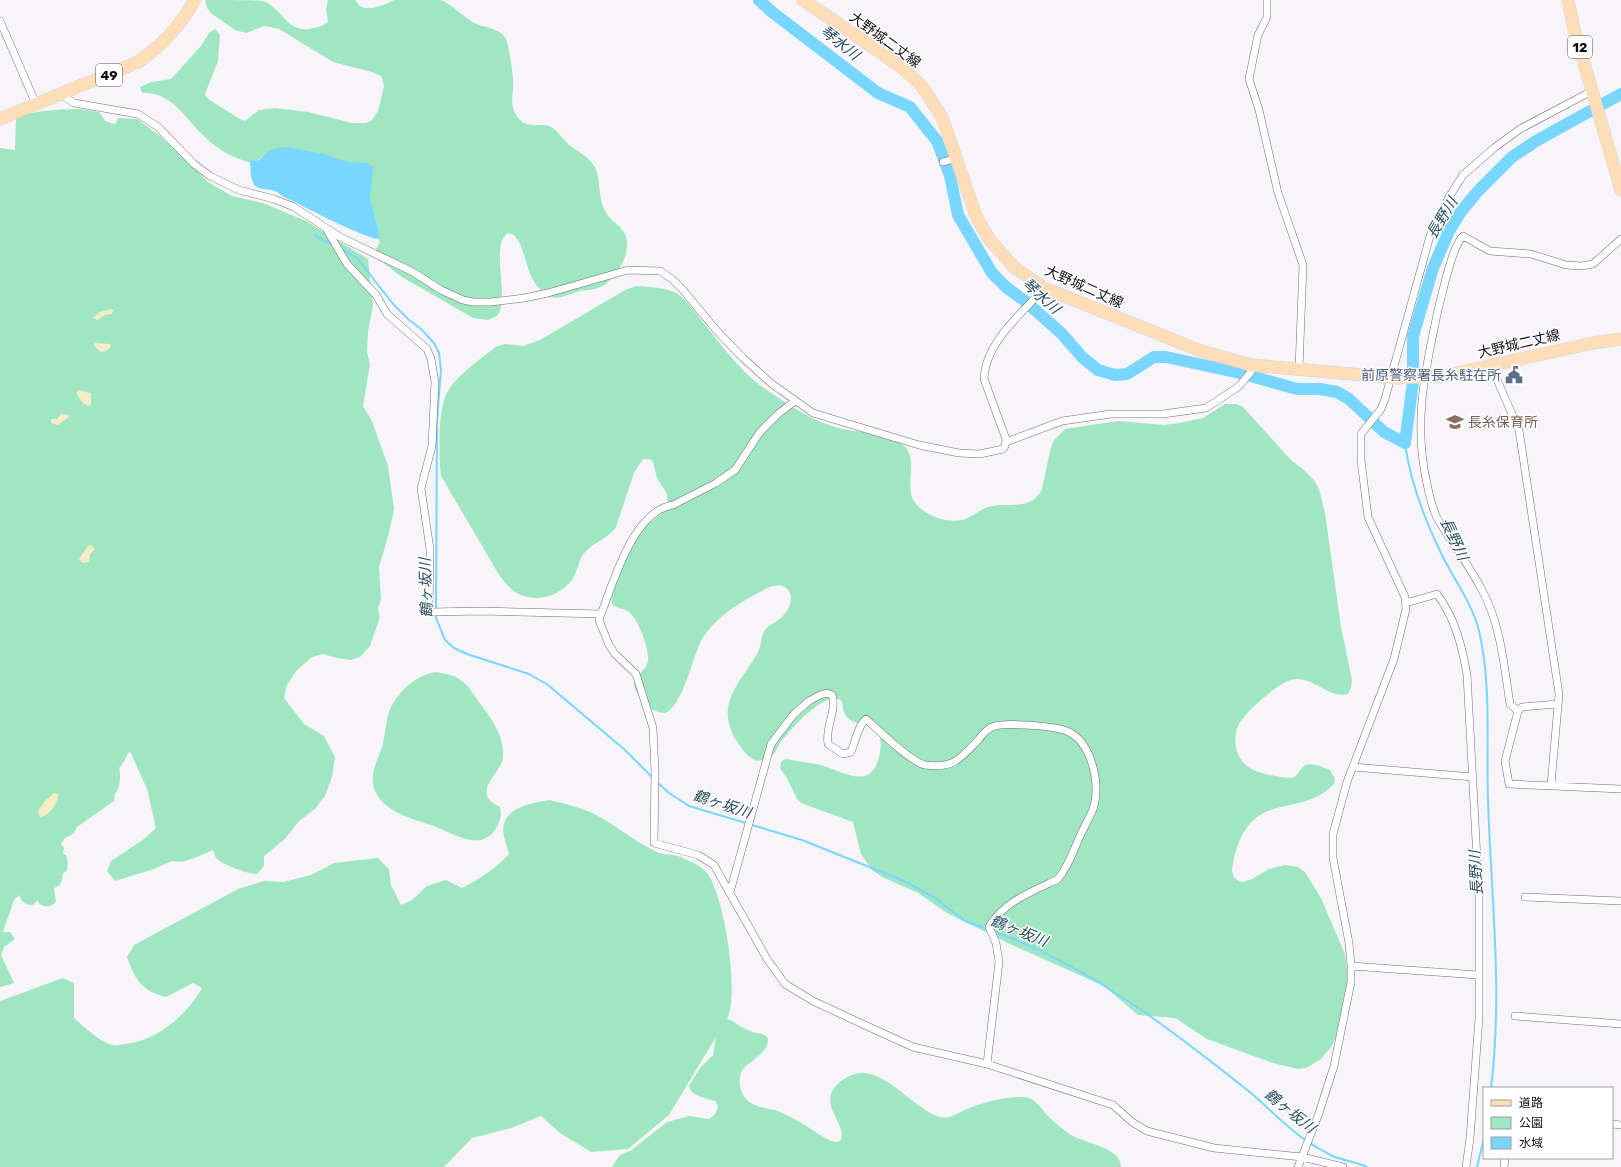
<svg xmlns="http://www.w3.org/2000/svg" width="1621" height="1167" font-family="Rubik,'Noto Sans JP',sans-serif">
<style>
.green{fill:#9fe6c1}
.sand{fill:#f6edc7}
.water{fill:#79d6fe}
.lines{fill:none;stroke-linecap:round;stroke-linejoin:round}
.stream{stroke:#79d6fe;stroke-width:2}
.river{stroke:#79d6fe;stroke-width:12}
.street-casing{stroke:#6f6d70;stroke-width:8}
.primary-casing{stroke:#d4d4d4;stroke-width:13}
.street{stroke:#fff;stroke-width:7}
.primary{stroke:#fedeb9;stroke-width:12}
.labels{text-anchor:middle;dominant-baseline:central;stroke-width:3;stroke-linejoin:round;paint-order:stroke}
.shield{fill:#fff;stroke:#585758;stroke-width:1}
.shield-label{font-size:13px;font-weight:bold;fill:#100f10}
.street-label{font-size:14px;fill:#100f10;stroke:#fff}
.service-label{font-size:14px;fill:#4e5e75;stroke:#fff;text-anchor:end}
.education-label{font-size:14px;fill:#785e54;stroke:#fff;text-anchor:start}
.water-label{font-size:15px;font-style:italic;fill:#274f61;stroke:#fff}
</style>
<rect width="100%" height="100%" fill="#f7f5f9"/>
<path class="green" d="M205 0C217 0 254 0 263 1 285 10 287 35 314 28 319 27 323 26 328 22L326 10 328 0H355C357 2 359 6 362 7 371 11 387 4 394 0 408 0 426 0 440 0 450 2 464 18 475 23 484 28 501 28 506 39 509 46 514 78 513 86 513 96 510 103 515 113 526 134 542 119 554 129 558 132 562 138 566 142 576 152 591 156 596 170 601 184 598 198 605 211 610 221 622 226 626 236 632 254 615 282 598 288 591 291 584 289 577 292 563 296 555 303 542 291 527 279 527 256 518 240L514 235 508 233C489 244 511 299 497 316L488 320 473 318 402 277 378 259 376 249 380 242 375 231 270 153 252 163C235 159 218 150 205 137 185 119 173 92 143 93L141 91 140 87 151 82 171 79 201 46 209 33 215 29 220 35 218 61 205 94 208 99 240 119 245 121 259 110 275 108 308 112 352 123H366L371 121 378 111 384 86 381 76 372 72 333 62 279 29 265 26 246 33 235 30 212 14 207 8Z
M79 109 99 112 105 121 115 124 118 118 137 119 160 136 208 182 232 196 263 203 306 221 368 259 373 306 368 331 367 353 370 364 363 406 372 421 388 466 394 509 389 533 379 567 381 600 378 608 380 617 370 646 360 657 351 660 337 658 323 654 312 657 296 671 287 685 284 698 304 724 324 736 335 757 332 777 325 796 315 809 299 821 285 839 264 856V866L257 874C248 874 224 865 217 859 215 857 214 853 213 850L197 857 182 862 172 861 154 869 115 881 107 871 111 861 144 839 156 828 147 789 130 751C126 756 124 764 119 768 121 775 120 789 115 794L114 801 77 827 73 834 65 838 61 844 64 848 63 854 66 855C68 859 68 866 67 871L63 873C62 880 62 886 54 888L56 902C50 908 46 907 39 904L38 900 33 905C26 905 22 903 19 895L14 900 3 932H10L15 939 4 947 1 955 14 983 0 987V148L15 150 16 119C35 109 58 110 79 109Z
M636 286C649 287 666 287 678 294 687 301 695 312 702 321 719 342 739 370 761 386 783 401 807 418 832 426 854 434 881 430 902 444 921 458 902 488 916 504 927 516 945 523 962 520 973 517 981 508 992 506 1011 503 1032 510 1042 489L1051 447 1054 440 1065 429 1118 421 1164 425 1179 423 1203 418 1225 404H1237L1243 407 1291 460 1304 470 1314 480 1319 489 1325 513 1341 627 1352 680 1351 688 1348 694C1327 699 1312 674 1291 680 1278 683 1247 711 1240 722 1231 737 1235 759 1250 768 1257 773 1287 780 1294 777 1297 776 1299 771 1302 768 1308 760 1321 767 1330 770L1335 779 1334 784C1299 821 1249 785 1233 863 1231 872 1232 879 1242 882L1252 879 1269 869 1285 865 1298 867 1305 872 1321 898 1345 954 1348 978 1336 1037 1331 1047 1321 1059 1306 1068 1298 1069 1273 1063 1207 1039 1175 1018 1138 1015 1104 986 1010 944 947 913 918 893 882 877 872 870 861 854 853 822 801 803 797 799 788 780 780 768 781 763 783 760 787 759C798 762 809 762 820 765 834 768 854 781 867 775 874 772 877 764 879 757 881 750 882 737 877 730 869 719 851 729 844 712 842 708 843 704 841 700 823 691 790 730 780 743 777 748 775 755 769 758 766 760 761 760 757 761 747 757 742 749 736 740 714 703 741 683 758 652 762 645 760 637 765 630 769 624 777 622 782 617 789 611 796 595 786 588 778 581 765 589 758 593 736 605 715 618 702 639 692 658 683 706 665 713 650 713 637 698 634 685 635 674 646 671 648 661 650 650 638 619 629 612 623 608 617 609 612 604 608 590 632 541 642 530 650 521 661 516 668 507L667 494 657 478 653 462 650 459H643L634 473 616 527C608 539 594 542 585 552 578 560 578 571 572 580 559 596 536 604 517 593 509 589 503 580 498 573L441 476C439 454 437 407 449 389 459 374 483 357 497 346L505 344 523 346 540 340 625 290Z
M436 672C446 674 455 675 462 681 468 685 472 692 476 698 489 716 505 734 503 758 501 771 484 782 487 795 488 801 495 804 500 807 502 816 500 822 495 830 480 852 452 833 434 826 414 819 381 812 374 788 369 773 379 758 383 744 384 736 386 728 387 720 391 697 414 675 436 672Z
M549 800C566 804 584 808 600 817 619 828 637 843 657 852 663 855 671 854 678 856 686 859 701 866 707 873 724 894 740 995 727 1019 735 1021 741 1028 750 1031 756 1034 764 1032 768 1038 769 1052 753 1059 744 1068 737 1076 739 1091 746 1099 754 1108 770 1108 780 1112 798 1119 814 1132 831 1141L837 1142 841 1140C848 1122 811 1101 844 1079 878 1056 909 1107 939 1117 950 1120 957 1113 967 1109 982 1103 1003 1097 1020 1097 1036 1096 1040 1108 1050 1118 1056 1124 1064 1130 1071 1135 1086 1144 1121 1147 1121 1167H612L620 1155 630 1151 667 1122 689 1116 709 1119C715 1116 721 1107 715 1101 707 1098 691 1097 689 1086L700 1068 713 1055 716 1037 669 1115 628 1149 591 1152 560 1133 541 1116 511 1128 472 1138 444 1167H0V1001L63 978 74 983V1018C83 1026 100 1042 112 1045 115 1046 121 1045 124 1044 156 1042 187 1015 202 988L193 983 166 997C142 991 135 980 127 957L134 945 238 889 264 881 283 882 311 875 334 863 378 858 389 869 391 885 401 905 412 900 427 886 446 880 462 888C480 879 495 869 509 854 507 845 501 833 504 824 509 806 534 803 549 800Z"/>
<path class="sand" d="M112 309 114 310 111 314 105 315 97 320 93 318 100 312Z
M95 343 110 344 111 347 106 351 101 352 94 346Z
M79 390 91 393V405L88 406 83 403 76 393Z
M61 414 69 415V417L58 425 51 423V419H57Z
M91 545 95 549 90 554 89 562 82 563 79 559 88 546Z
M54 793 58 794C58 803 50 816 40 817L38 811 45 801Z"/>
<path class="water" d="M286 147 324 154 347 162 367 163 373 167 370 198 380 238 375 239C343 228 314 211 284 197 281 196 279 193 277 192 268 188 261 191 254 185L251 177 250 161C262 161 261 158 269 151 274 148 280 148 286 147Z"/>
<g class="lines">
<path class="stream" d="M314 235 333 245
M342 249 357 258 394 305 408 319 421 329 434 343 439 353 441 370 437 420 436 618 445 640 454 648 467 654 529 674 548 685 625 750 652 777
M1405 443C1410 482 1424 518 1441 553 1453 578 1470 600 1478 627 1492 681 1486 744 1488 800 1491 896 1503 992 1491 1088
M657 782 669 793 689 806 802 840 904 881 935 898 965 921 987 929
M993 931C1090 966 1172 1030 1251 1093 1271 1110 1289 1130 1311 1144 1319 1148 1327 1154 1335 1157 1346 1161 1356 1162 1367 1167
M1477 1167 1484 1138"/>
<path class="river" d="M759 0 772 12 878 93 910 107 937 141 950 176 958 215 992 273 1007 288 1025 301 1062 334 1083 358 1098 370 1115 375 1127 374 1154 357H1166L1240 373 1297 389H1320L1337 392 1349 399 1384 432 1405 443
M1405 443 1413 382V336L1433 268 1449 231 1460 213 1478 191 1512 157 1536 141 1621 94"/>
<g class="street-casing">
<path id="street" d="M1267 0V17L1258 35 1249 79 1259 110 1278 193 1303 265 1299 368
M0 21 36 104
M60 94 74 103 138 114 158 127 194 164 210 176 239 190 274 199 294 207 340 237 413 272 441 290 463 300 473 302H491L524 298 548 293 628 270 660 271 672 279 683 290 717 331 743 358 772 384 813 413 919 445 959 453 980 454 1003 449 1005 446 1006 439 984 379C985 342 1022 314 1044 288
M943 162 957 158
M327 230 347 264 376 295 387 314 427 349 431 359 435 382 432 446 421 488 430 549 429 612 483 611 601 614
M1621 239 1593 264 1581 266 1566 265 1531 254 1490 251 1463 236C1452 246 1442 295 1438 310 1425 371 1413 422 1427 484 1429 493 1431 503 1435 513 1437 520 1443 527 1447 534 1459 552 1472 571 1482 590 1501 625 1504 666 1510 704L1518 711 1505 761 1509 784 1621 789
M1491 366 1519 430 1559 694 1551 785
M795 401 778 414 760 432 735 470 716 483 673 505C633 511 614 581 601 614L599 620 609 645 615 654 636 674 653 728 655 772 654 843 698 855 714 865 767 959 785 984 813 1001 869 1027 913 1047 987 1064 1113 1105 1132 1122 1147 1131 1214 1148 1302 1157 1343 1167
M1006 442 1062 421 1111 414H1163L1206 408 1238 387 1251 372V365
M1406 603 1437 594C1455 618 1462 646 1467 675L1479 896V1018L1470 1138 1466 1167
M1518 711 1522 707 1558 704
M1353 767 1473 777
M730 892 771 744 794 714 809 701 820 695 827 693 832 695C837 711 825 727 828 744L843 754 851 752C855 743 858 725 866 719 877 729 912 763 925 765 954 769 961 758 979 739 982 735 987 729 992 727 1002 723 1016 725 1026 725 1040 726 1054 726 1067 731 1092 742 1100 783 1094 806 1091 817 1084 826 1080 836 1073 851 1069 866 1058 879 1033 891 1003 902 989 927L996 943 999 962 987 1064
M1525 897 1621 901
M1351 966 1478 975
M1515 1016 1621 1024
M1612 1124 1621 1125
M1298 1167 1319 1113 1334 1066 1351 982V966L1349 943 1333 858V834L1347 782 1394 659 1406 609 1405 597 1368 517 1361 460V434L1381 409 1385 399 1430 236 1449 197 1463 175 1494 148 1520 129 1592 91
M1504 1167 1505 1158"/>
</g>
<g class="primary-casing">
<path id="primary" d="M803 0 874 48 905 70 921 85 942 117 976 216 989 239 1014 267 1044 288 1201 351 1251 365 1396 378 1443 376 1593 343 1621 339
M1568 0 1574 29 1621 190
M0 119 138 62C163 45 180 26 195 0"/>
</g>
<use href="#street" class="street"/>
<use href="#primary" class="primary"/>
</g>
<defs>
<g id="civic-bare" transform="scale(1.38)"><path d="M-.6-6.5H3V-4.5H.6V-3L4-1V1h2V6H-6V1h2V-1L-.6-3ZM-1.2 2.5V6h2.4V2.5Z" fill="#5c6f8a" stroke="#fff" stroke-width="2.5" paint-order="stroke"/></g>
<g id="school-bare" transform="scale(1.38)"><path d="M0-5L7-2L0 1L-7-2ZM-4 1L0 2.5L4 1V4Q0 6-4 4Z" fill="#8d6e63" stroke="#fff" stroke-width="2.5" paint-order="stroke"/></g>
</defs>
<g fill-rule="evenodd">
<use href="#civic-bare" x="1514" y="375"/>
<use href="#school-bare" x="1455" y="422"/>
</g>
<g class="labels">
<g class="shield">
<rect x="1568" y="36" width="24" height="22" rx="3"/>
<rect x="96" y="64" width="26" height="22" rx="3"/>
</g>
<g class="shield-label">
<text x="1580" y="47">12</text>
<text x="109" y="75">49</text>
</g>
<g class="street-label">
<text transform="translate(885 40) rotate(36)">大野城二丈線</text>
<text transform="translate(1084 287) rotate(24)">大野城二丈線</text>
<text transform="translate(1519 344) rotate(-13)">大野城二丈線</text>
</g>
<g class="service-label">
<text x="1501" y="375">前原警察署長糸駐在所</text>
</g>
<g class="education-label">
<text x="1468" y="422">長糸保育所</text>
</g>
<g class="water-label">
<text transform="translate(840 43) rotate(38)">琴水川</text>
<text transform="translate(1442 218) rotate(-59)">長野川</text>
<text transform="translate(1041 296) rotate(42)">琴水川</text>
<text transform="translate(1454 539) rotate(65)">長野川</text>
<text transform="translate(426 588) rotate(-92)">鶴ヶ坂川</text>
<text transform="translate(722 804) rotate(18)">鶴ヶ坂川</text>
<text transform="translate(1476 873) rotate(-93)">長野川</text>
<text transform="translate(1019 931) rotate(22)">鶴ヶ坂川</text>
<text transform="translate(1290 1111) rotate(39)">鶴ヶ坂川</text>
</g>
</g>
<rect x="1483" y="1087" width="130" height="72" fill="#ffffff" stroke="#9f9f9f"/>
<rect x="1491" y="1100" width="20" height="6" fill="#fedeb9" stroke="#9f9f9f"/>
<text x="1519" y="1107" font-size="12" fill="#100f10">道路</text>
<rect x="1491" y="1117" width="20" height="12" fill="#9fe6c1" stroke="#9f9f9f"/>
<text x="1519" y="1127" font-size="12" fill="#100f10">公園</text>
<rect x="1491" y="1137" width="20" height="12" fill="#79d6fe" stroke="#9f9f9f"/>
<text x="1519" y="1147" font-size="12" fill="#100f10">水域</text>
</svg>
